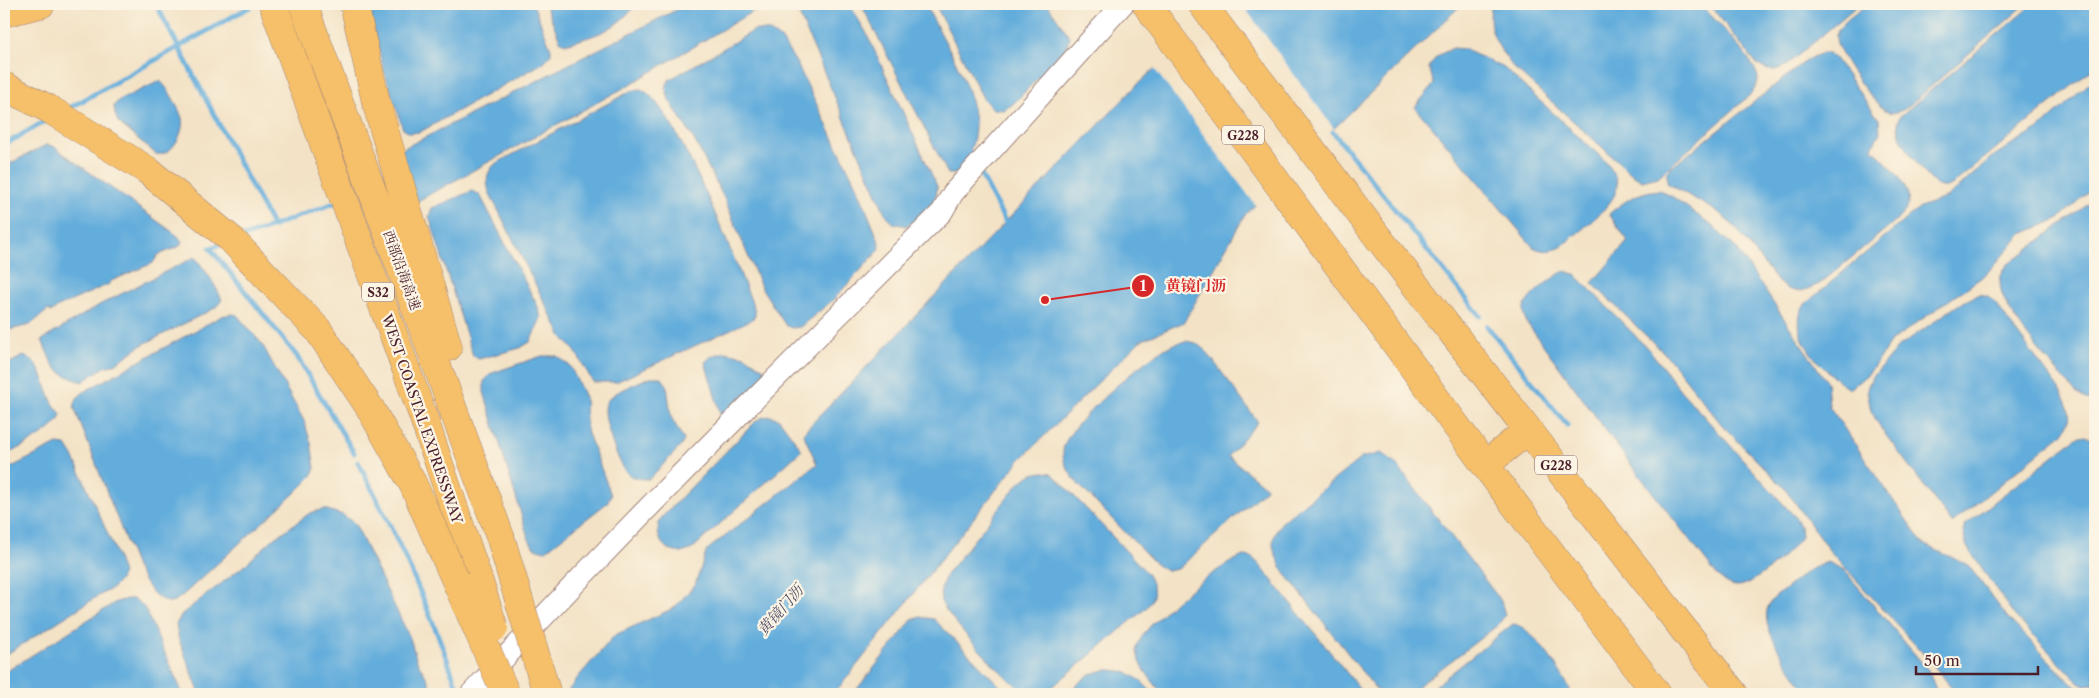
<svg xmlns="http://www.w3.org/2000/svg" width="2099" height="698" font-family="'Libre Caslon Text','Noto Serif SC',serif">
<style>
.water{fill:#64addc;stroke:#576684}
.pier{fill:#f3e2c5}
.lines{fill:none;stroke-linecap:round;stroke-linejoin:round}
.stream{stroke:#64addc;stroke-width:5}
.minor-casing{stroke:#9e8078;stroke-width:23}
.highway-casing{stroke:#9e8078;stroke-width:29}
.minor{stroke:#fff;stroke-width:21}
.highway{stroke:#f6c06b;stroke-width:28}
.highway-bridge-casing{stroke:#9e8078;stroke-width:29;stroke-linecap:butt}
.highway-bridge{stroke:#f6c06b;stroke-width:28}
.labels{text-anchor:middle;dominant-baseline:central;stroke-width:4.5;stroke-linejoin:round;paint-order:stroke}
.shield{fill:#fcf5e5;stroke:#7f5f63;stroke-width:1}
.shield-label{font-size:12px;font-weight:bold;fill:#4a1f2b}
.street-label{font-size:14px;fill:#4a1f2b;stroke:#fcf5e5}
.water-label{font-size:15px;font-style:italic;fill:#535169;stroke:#fcf5e5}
.leader{fill:none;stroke:#d62828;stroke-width:2}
.callout-dot{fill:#d62828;stroke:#fcf5e5;stroke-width:2}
.mark-label{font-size:15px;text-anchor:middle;font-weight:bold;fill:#fff}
.callout-label{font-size:15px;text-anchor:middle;font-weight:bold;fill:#d62828;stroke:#fcf5e5;stroke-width:4.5;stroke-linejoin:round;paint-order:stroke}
</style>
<rect width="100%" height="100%" fill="#fcf5e5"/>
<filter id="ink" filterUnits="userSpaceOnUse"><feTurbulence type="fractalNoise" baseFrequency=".02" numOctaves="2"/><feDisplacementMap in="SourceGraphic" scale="10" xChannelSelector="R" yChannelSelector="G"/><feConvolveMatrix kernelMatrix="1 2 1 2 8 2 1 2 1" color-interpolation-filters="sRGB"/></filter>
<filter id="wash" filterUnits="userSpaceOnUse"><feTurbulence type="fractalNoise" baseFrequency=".0096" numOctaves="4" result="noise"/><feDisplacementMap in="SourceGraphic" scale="20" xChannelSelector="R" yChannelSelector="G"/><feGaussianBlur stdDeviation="1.12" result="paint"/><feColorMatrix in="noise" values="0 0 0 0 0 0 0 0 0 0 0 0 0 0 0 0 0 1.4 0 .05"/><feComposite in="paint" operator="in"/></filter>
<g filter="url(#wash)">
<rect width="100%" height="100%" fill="#f3e2c5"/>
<path class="water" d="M367 4H533L551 49V54L543 63 420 132 410 133 403 129 384 71Z
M545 4H637C612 32 600 34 565 44L560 40Z
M688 4H765L629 85 412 204 400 150Z
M799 4H849L866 32 937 186C937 206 922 216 907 226L893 223 885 213 798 12Z
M861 4H925C942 38 982 98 974 137 972 149 966 162 962 174H948Z
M935 4H1047L1070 37 1064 51 1013 104 1004 110 993 109 984 100Z
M1223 4H1462L1245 215 1184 322 1140 341 1019 461 834 694H566L579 676 615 635 674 608 695 585 707 550 817 464 803 433 1138 84Z
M1492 4H1700C1713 18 1757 61 1758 79 1758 84 1755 88 1752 93L1658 177 1642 181 1634 176 1513 67C1499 48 1485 29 1492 4Z
M1709 4H1859L1787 65C1775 72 1767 72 1757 64Z
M1868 4H2026L1905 109C1899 111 1893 115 1887 111 1874 105 1834 51 1836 36 1838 24 1858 12 1868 4Z
M2033 4H2095V67L1953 184C1947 187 1943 189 1936 185 1922 171 1892 137 1899 117Z
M755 30 768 31 781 39 797 64 858 189 878 239 880 249 833 300 800 327 792 328 786 326 761 287 725 200 695 141 669 100 666 88 669 80Z
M1453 48 1464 49 1504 68 1602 158C1609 166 1617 174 1617 185 1618 204 1578 232 1563 245 1552 251 1545 253 1533 247L1415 107 1434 84 1429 67 1437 56Z
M1822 53H1828L1834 57 1879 119 1880 133 1872 147C1884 162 1913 184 1908 205 1907 210 1902 214 1899 218L1821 283C1802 292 1795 296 1778 282L1735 227 1718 212 1667 183V171L1807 60Z
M2095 78V187L2058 219 2022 234 1985 275 1891 341 1870 372 1850 389C1826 373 1785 337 1804 305L1920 207 1948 197 1995 155 2039 129Z
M160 81C167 86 179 108 182 118 185 132 172 157 156 154L118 122 115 114 114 106 119 100Z
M640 89C673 98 739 272 755 310V316L751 320 616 382H593L575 351 562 337 489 192C486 180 486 173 495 164L631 91Z
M46 145 53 146 178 236 182 242 180 246 158 255 153 263 111 281 109 284 58 307 52 312 48 310 30 325 9 330 4 327V168L9 167 11 163Z
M1659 190 1673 197 1711 225 1736 248 1827 382 1829 406 1923 544 1968 565 2008 618 2072 684 2093 694H1957L1930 661 1829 550 1786 490 1722 425 1668 357 1592 283 1628 241 1609 214C1626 200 1637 192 1659 190Z
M472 191 480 195 538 307 541 318 530 342 520 348 479 359 473 356 429 216 432 208Z
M2095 199V399C2087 401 2083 398 2076 393 2057 370 2000 311 2000 283 2000 276 2003 271 2007 265Z
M195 257C206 271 215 284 222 300L215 308 142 345 115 364 105 367 82 382C52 371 54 368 42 340L101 304Z
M1565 271 1576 275 1651 352 1681 391 1796 518 1800 526 1801 537C1792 550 1753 587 1737 586 1729 586 1723 580 1717 575L1632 466 1527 323C1525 318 1522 313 1524 308 1526 297 1555 275 1565 271Z
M1979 294 1988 296 1996 304 2061 392C2070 410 2075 420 2060 436L1952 523 1882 430 1871 411 1867 389 1871 379 1898 347 1958 305Z
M231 314 237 315 262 344 304 421 311 443 315 468 312 476 296 492 183 595 172 603C151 599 146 583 136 567L74 407 77 398 85 391 222 316Z
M1185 341 1196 343 1207 352 1258 422 1228 456 1267 488 1178 569 1167 571 1157 565 1078 484C1070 473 1060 461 1064 446 1070 423 1147 356 1170 346 1174 344 1180 343 1185 341Z
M725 352 745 356 764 369 765 379 724 417 721 416 705 362 712 356Z
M23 356C42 360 44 387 52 401 54 406 58 410 61 414 58 431 18 448 4 456V366Z
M542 356H557L570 366 585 397 586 428 611 495 607 503 545 551 534 548 528 537 484 392V381L492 373Z
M651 377H661L667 385 671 417 684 440 681 446 649 479C641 479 633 479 627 473 618 463 599 413 607 401 614 391 639 382 651 377Z
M771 416 779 419 802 450 692 549C671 561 649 539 662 517L756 421 763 417Z
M2085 436 2095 439V684L2085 685 2076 680 2014 615 1967 547 1963 532 1965 525 2068 444 2077 438Z
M57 444 66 445 73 456 115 550 123 573 120 580 113 588 98 596 4 656V471Z
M1381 453 1396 464 1501 601 1505 615 1498 625 1409 693 1383 694 1375 688 1284 572C1273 551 1267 542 1282 522L1361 458Z
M1043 472 1051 473 1058 479 1147 573C1155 588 1157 596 1145 609L1050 689C1043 693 1036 696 1028 693 1013 689 946 616 941 601 939 592 943 583 946 575L1020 482 1032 474Z
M324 509 343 515 355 524 410 638 417 661 429 682 431 694H200L179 640 176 624 183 613 245 565 272 540 310 513Z
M1244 556 1251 557 1258 563 1364 694H1163C1154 683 1139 667 1137 651 1134 628 1222 562 1244 556Z
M1828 562 1844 570 1928 670 1938 694H1808C1796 675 1756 627 1769 605 1773 597 1782 592 1789 586 1801 576 1813 566 1828 562Z
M127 599H135L144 607 183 694H4V673L116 602Z
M920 617 934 619 1001 687 1004 694H853L905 629 912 620Z
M1513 624C1532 625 1565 677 1572 694H1425Z
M1105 670C1129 670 1138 676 1153 694H1066L1090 674Z"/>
<path class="pier" d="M1220 4H1242L1335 130 1257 207 1153 67Z"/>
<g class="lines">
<path class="stream" d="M156 4 273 227
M66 110 255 4
M1333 132 1480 316
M4 145 49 119
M966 146 975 163
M980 173 1008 227
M241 238 337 202
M222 244 210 248 296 355 354 453
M1487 326 1567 425
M358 462C397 536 431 611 458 690"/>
</g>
</g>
<g filter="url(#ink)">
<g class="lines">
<g class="minor-casing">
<path id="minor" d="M471 694C624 529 783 370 942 212L953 193 1123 4"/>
</g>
<g class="highway-casing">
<path id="highway" d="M273 4 422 413 479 582
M303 4 500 536
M354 4 376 102 448 347
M1146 4 1485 465 1657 694
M1202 4 1377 236 1734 694
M4 13 41 4
M1485 465 1528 430"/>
</g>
<use href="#minor" class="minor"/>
<use href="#highway" class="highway"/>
<g class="highway-bridge-casing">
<path id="highway-bridge" d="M4 86 49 109 147 170 232 240 318 330 370 408 413 484 506 694
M500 536 547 694
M479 582 494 628"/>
</g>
<use href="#highway-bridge" class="highway-bridge"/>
</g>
</g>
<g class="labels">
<g class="shield">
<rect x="1222" y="125.5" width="42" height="19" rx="4"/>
<rect x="362" y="282.5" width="32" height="19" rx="4"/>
<rect x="1535" y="455.5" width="42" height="19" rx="4"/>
</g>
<g class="shield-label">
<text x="1243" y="135">G228</text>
<text x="378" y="292">S32</text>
<text x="1556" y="465">G228</text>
</g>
<g class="street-label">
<text transform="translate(402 270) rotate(70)">西部沿海高速</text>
<text transform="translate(422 419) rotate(71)">WEST COASTAL EXPRESSWAY</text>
</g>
<g class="water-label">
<text transform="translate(780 610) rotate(-49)">黄镜门沥</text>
</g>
</g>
<path class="leader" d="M1045 300L1143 286"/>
<g class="callout-dot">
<circle cx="1045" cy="300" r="5"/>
<circle cx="1143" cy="286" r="12"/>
</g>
<g class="mark-label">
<text x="1143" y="291">1</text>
</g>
<g class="callout-label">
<text x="1196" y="291">黄镜门沥</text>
</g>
<rect width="2099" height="698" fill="none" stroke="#fcf5e5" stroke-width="20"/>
<path d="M1916 666v8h122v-8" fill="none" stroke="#4a1f2b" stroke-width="2.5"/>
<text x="1924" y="666" font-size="15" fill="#4a1f2b" stroke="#fcf5e5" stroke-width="4" paint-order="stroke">50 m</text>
</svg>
